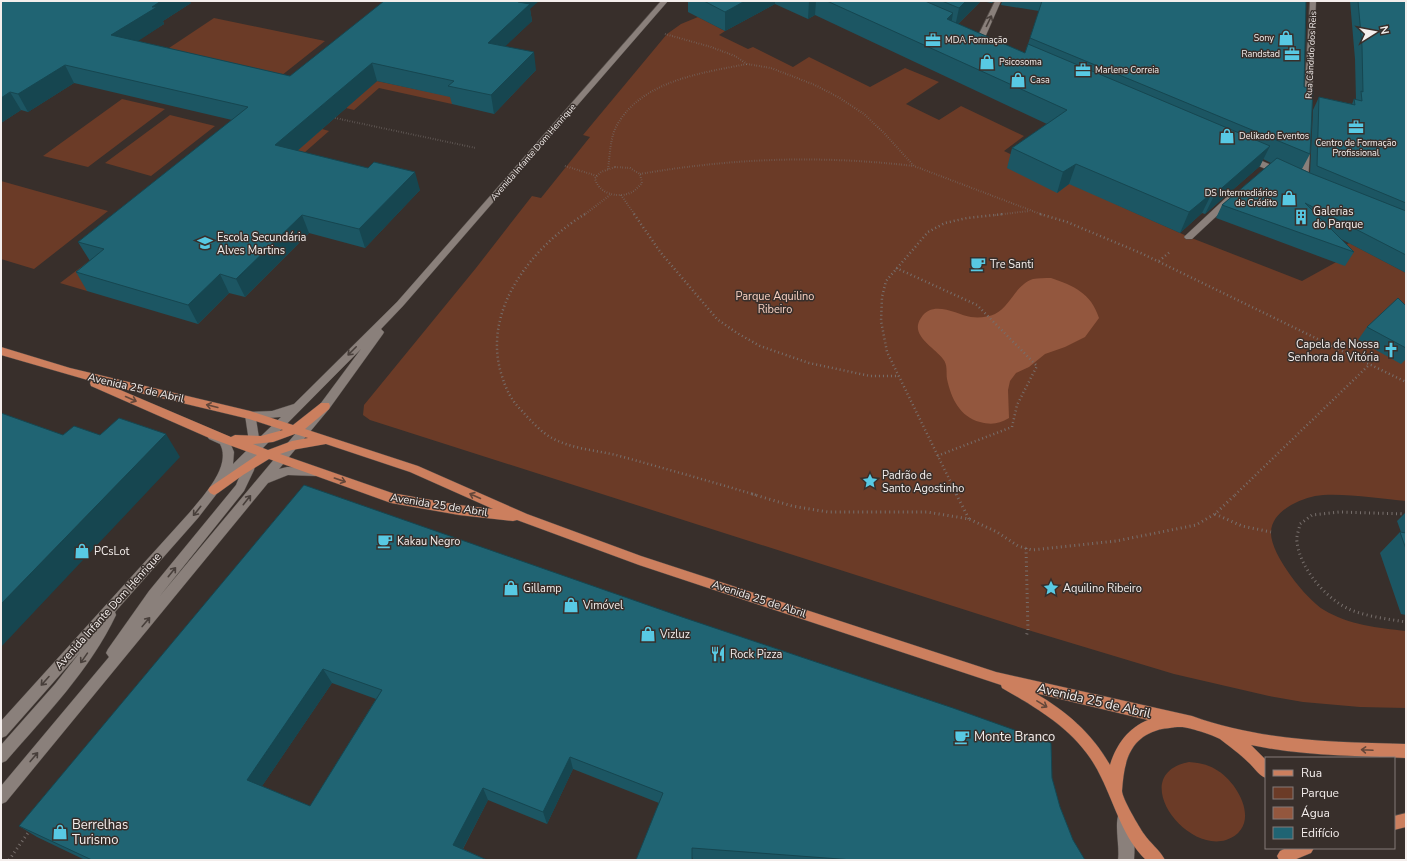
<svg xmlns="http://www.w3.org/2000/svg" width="1407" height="861" font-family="'Nunito Sans',sans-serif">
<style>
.green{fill:#6b3b27}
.water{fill:#93573e}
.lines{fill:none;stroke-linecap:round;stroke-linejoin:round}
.minor-casing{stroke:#524b47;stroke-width:1}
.secondary-casing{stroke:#524b47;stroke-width:1}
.primary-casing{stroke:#524b47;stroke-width:1}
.path-far2{stroke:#776f6c;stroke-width:2;stroke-dasharray:0.5 2;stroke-linecap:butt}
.path-far1{stroke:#776f6c;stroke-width:2.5;stroke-dasharray:1 3;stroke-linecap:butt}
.path{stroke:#776f6c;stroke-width:3;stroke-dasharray:1 3.5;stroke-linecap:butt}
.minor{fill:#8a807b;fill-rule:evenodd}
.secondary{fill:#8a807b;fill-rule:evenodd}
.primary{fill:#cc7f5e;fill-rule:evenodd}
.wall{fill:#1c5663;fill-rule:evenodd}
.shaded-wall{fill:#164650}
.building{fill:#206473;stroke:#164650;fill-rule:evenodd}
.oneway{stroke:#483f3b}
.oneway2{stroke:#64473a}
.labels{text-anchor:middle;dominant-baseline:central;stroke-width:3;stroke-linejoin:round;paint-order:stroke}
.far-poi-label{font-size:9px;fill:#f4eeec;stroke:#382f2b;text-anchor:start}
.far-street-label{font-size:9px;fill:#f4eeec;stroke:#382f2b}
.poi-label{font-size:11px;fill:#f4eeec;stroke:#382f2b;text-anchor:start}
.park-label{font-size:11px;fill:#f6d0c1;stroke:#382f2b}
.street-label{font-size:11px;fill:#f4eeec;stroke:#382f2b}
.near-street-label{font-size:13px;fill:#f4eeec;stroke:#382f2b}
.near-poi-label{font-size:13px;fill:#f4eeec;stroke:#382f2b;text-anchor:start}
</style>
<rect width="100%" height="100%" fill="#382f2b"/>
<path class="green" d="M698 17 725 31 719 35 748 49 753 47 793 67 809 57 870 87 905 68 939 82 906 104 939 120 961 106 1024 136 1004 151 1122 207 1189 237 1302 281 1340 260 1334 254 1349 243 1406 273V501C1381 499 1339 492 1315 496 1298 500 1272 511 1271 532 1270 554 1306 599 1324 610 1349 625 1378 628 1406 631V708L1360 707 1303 702 1269 696 1174 674 1028 630 370 420 363 415 364 405 373 394 476 268 532 196 541 198 590 137 583 135 667 34 681 24Z
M214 18 325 41 267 87 151 60Z
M377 81 458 98 452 104 379 88 354 110 346 108Z
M122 99 165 109 88 167 43 156Z
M170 115 215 126 151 176 105 163Z
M322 129 329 131 296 160 282 164Z
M1 181 108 211 34 269 1 259Z
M89 261 115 268 87 291 60 283Z
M1189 762C1198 763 1207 764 1215 769 1239 782 1263 827 1226 840 1184 853 1127 774 1189 762Z"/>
<path class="water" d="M1051 278C1074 286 1091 293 1099 318L1085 337 1065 347 1045 354 1029 367 1016 373 1010 381 1008 390 1009 418C999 424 991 425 980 422 960 417 951 398 947 379 946 372 948 365 943 359 934 347 909 335 921 318 933 299 957 315 971 317 979 318 989 317 995 314 1011 306 1015 285 1033 279 1038 278 1045 278 1051 278Z"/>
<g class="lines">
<g class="minor-casing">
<path id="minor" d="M995 1H1001L983 42 982 44H976L975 42Z
M1310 1H1316L1312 102 1308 104 1304 102Z
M1303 147H1309L1310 149 1308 182 1304 185 1300 182Z
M1233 193 1236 194 1237 196 1236 198 1192 239H1186L1184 237 1186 235 1230 194Z"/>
</g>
<g class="secondary-casing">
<path id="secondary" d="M661 1H668L403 306 381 329 384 332 383 334 329 409 279 469 287 467 315 468 319 469 321 472 319 475 315 476 288 475 268 483 6 802 1 804V786L109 657 106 653 108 649 149 591 236 485 243 468 226 485 222 487 198 518 115 612 116 615C90 670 46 715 6 761L1 763V745L55 684 81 651 6 736 1 738V721L190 512C203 496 232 466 220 444L209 439 207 436 209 433 213 432 228 438 234 452 233 464 248 449V435L245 415 246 412 272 411 294 404 397 302ZM361 349 321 403 159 597 244 491 254 470 258 453ZM281 417 259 438 256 419Z
M1248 155 1283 170 1284 172 1283 174H1277L1245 160 1244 158 1245 156Z
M1124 811 1129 813C1135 827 1135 845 1134 860H1118C1120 846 1114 825 1119 813Z"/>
</g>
<g class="primary-casing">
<path id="primary" d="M1 347 70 368 250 411 293 425 321 403H329L330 406 329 409 305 429 418 466 527 514 641 556 996 672 1192 716C1261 741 1334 742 1406 744V758C1354 756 1302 756 1251 745L1266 760V778C1258 775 1254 767 1248 762 1240 754 1229 746 1220 739 1213 735 1186 726 1179 727 1175 727 1161 729 1158 730 1128 739 1124 764 1122 791 1122 798 1139 827 1144 834 1150 843 1160 850 1165 860H1146C1123 838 1115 805 1101 777 1081 734 1042 711 1002 688L1001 685 639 565 517 520 513 521 459 515 391 503 269 459 243 475 218 493 214 495 210 493 208 490 210 487 257 455 207 437 91 386 90 383 91 381 1 355ZM111 386 249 419 283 430 261 436 235 435 231 437ZM295 434 308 438 292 441 268 450 253 444 273 442ZM326 444 410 472 493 509 459 505 392 493 280 454 292 450ZM1035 693 1148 720C1128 728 1116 745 1110 765 1092 733 1066 711 1035 693Z
M1406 813V827L1394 830V816Z
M1286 848H1314L1311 853 1294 860H1279L1277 856 1280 851Z"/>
</g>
<path class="path-far2" d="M665 34 711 47 735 56 747 64 771 68 815 85 838 97 864 114 884 133 914 166 1043 215
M335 118 476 148
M565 166 597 176
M615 167 630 168 640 174 642 183C639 186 636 190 632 192 619 199 598 194 595 178L601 172Z
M608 169C610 155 610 139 616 127 640 81 701 73 747 64
M640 174C733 158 820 155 914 166
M621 195 635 215
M584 215 610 195
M995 215 1029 211"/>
<path class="path-far1" d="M585 214C533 246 482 309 501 373 506 390 511 400 523 412 531 421 542 433 552 438 572 449 595 450 616 455 663 468 709 481 756 495
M634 214 661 253 717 319 737 333 760 346 809 363 870 376H899
M1040 214 1067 222 1143 254 1406 382
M1159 261 1171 251
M896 268 977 305 1037 366 1017 405 1012 427 937 456
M957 495 887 352 881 321 882 297 886 281 928 232 945 223 967 218 1004 214
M1235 495 1370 364"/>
<path class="path" d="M752 494 792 506 828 512H927L969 519 997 532 1018 546 1032 550 1116 541 1196 525 1215 514 1236 494
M956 494 969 519
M1215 514 1242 526 1271 532
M1406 514 1339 512 1312 515 1300 524C1299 530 1296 536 1297 542 1300 569 1327 600 1351 610 1369 617 1388 619 1406 622
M1026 548 1028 630 1026 637
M9 860 30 830"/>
<use href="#minor" class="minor"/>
<use href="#secondary" class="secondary"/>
<use href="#primary" class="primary"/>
</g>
<path class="wall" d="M1 1 191 3 163 21 164 24 137 41 290 76 530 9 532 21 505 46 536 70 494 114 452 104 450 97 377 81 297 151 420 190 365 248 309 233 245 297 229 293 198 324 87 291 76 272 90 261 78 242 232 120 74 83 28 112 21 110 1 123Z
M688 1H994L992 3 981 1 958 24 1025 53 1039 11 1001 5 1002 1H1306L1304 87 1310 154 1302 169 1310 173 1313 110 1319 97 1352 104 1354 99 1356 100 1355 59 1350 1H1406V273L1341 239 1354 252 1345 266 1216 218 1222 205 1271 163 1263 159 1260 166 1205 214 1202 213 1180 233 1069 184 1057 193 1007 168 1012 148 1047 124 815 15 808 19 775 4 725 31 688 12Z
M1406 306V359L1401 364 1358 340 1367 327Z
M304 485 1052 778 1060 807 1073 840 1085 860H703L693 859 659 803 573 769 547 824 488 800 463 849 487 860H85L37 837 19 826ZM332 683 376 699 310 806 262 786Z
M1406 512V615L1401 614 1380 553 1400 532H1401L1397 521Z"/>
<path class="shaded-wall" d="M161 1H190L191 3 163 21 164 24 120 53 111 35 152 7Z
M518 1H539L530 9 532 21 491 60 488 43Z
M745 1H775V4L725 31V12Z
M809 1H816L815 15 808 19Z
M966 1H981L955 27 959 8Z
M953 13 950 32 947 19Z
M534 52 536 70 494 114 491 95Z
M372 63 377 81 282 164 275 145Z
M65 65 74 83 28 112 18 94Z
M10 92 21 110 1 123V98Z
M1270 146 1260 166 1205 214 1215 194Z
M1076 164 1069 184 1057 193 1063 172Z
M415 172 420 190 365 248 359 229Z
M1212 193 1202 213 1180 233 1189 212Z
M302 215 309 233 245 297 236 279Z
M220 274 229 293 198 324 188 305Z
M166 434 180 457 1 647V604Z
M323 669 332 683 258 792 247 780Z
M570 757 573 769 547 824 543 812Z
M483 788 488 800 459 856 453 845Z"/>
<path class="building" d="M1 1H161L152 7H157L111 35 290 76 384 1H518V2L530 4 488 43 534 52 491 95 448 86 454 81 372 63 275 145 368 168 374 162 415 172 359 229 302 215 236 279 220 274 188 305 76 272 104 249 78 242 248 107 65 65 18 94 10 92 1 98Z
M704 1H745L725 12Z
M827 1H925L953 13 947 19 1025 53 1028 44 1270 146 1215 194 1212 193 1189 212 1076 164 1063 172 1012 148 1067 110Z
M942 1H966L959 8Z
M1042 1H1306L1304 87 1313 88 1310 154 1030 38Z
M1358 1H1406V203L1317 166 1319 97 1355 105 1354 99 1362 101 1361 91 1363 92 1362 46Z
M1277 158 1310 173 1406 211V255L1305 203 1354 252 1222 205Z
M1398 298 1406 306V348L1367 327Z
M1 413 63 435 74 426 100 435 119 418 166 434 1 604Z
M304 485 682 617 953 708 1051 743 1052 778 1060 807 1073 840 1085 860H853L692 848V860H636L663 793 570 757 543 812 483 788 453 845 487 860H92L19 826ZM323 669 382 690 310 806 247 780Z
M1400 532 1406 533V549Z"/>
<defs><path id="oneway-shaft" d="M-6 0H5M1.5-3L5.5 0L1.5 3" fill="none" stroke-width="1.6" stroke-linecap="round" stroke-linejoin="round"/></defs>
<g class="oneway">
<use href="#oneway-shaft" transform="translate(989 21) rotate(-64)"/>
<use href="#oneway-shaft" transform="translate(352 351) rotate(135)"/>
<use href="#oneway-shaft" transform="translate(247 500) rotate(-51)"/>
<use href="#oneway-shaft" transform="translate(197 511) rotate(129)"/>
<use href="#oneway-shaft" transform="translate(172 572) rotate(-51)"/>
<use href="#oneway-shaft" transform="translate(146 622) rotate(-50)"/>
<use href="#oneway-shaft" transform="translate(84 658) rotate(125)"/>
<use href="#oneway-shaft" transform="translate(45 681) rotate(132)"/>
<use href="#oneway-shaft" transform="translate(34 757) rotate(-50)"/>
</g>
<g class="oneway2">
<use href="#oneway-shaft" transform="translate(131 399) rotate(24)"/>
<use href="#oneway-shaft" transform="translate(212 406) rotate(-166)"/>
<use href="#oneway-shaft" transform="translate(340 480) rotate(19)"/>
<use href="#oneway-shaft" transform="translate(475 496) rotate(-156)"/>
<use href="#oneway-shaft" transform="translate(1042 704) rotate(31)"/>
<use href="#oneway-shaft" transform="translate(1367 750) rotate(-177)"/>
</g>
<defs>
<g id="shop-bare" transform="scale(1.2)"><path d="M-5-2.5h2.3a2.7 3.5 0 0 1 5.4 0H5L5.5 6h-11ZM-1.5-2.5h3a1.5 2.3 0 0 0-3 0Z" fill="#58c9e3" stroke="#382f2b" stroke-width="2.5" paint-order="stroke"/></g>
<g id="office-bare" transform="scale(1.2)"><path d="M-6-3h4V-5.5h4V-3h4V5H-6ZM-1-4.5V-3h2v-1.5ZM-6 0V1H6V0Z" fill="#58c9e3" stroke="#382f2b" stroke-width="2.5" paint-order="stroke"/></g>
<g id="building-bare" transform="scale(1.2)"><path d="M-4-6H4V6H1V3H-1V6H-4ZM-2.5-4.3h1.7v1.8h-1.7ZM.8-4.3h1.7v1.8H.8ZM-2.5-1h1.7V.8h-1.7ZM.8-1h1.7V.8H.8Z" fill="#58c9e3" stroke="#382f2b" stroke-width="2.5" paint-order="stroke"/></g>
<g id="school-bare" transform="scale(1.2)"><path d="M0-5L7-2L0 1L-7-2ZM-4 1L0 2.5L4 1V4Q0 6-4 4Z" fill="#58c9e3" stroke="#382f2b" stroke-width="2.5" paint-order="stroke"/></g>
<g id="cafe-bare" transform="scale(1.2)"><path d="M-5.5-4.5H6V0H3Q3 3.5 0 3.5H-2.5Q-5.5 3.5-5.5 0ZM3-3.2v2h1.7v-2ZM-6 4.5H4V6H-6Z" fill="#58c9e3" stroke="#382f2b" stroke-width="2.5" paint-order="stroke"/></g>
<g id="church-bare" transform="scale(1.2)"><path d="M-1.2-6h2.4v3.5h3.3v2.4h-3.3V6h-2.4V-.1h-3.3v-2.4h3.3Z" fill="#58c9e3" stroke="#382f2b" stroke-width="2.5" paint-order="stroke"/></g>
<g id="sight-bare" transform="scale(1.2)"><path d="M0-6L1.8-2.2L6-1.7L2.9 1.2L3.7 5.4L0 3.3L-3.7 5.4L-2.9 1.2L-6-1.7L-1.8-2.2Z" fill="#58c9e3" stroke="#382f2b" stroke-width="2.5" paint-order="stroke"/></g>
<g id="restaurant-bare" transform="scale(1.2)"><path d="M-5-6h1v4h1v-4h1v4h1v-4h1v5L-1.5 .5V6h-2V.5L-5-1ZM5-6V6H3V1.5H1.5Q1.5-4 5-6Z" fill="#58c9e3" stroke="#382f2b" stroke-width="2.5" paint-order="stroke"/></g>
</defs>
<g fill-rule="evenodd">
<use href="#shop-bare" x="1286" y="38"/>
<use href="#office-bare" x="933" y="40"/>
<use href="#office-bare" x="1292" y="54"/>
<use href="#shop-bare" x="987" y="62"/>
<use href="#office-bare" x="1083" y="70"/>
<use href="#shop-bare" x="1018" y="80"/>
<use href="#office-bare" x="1356" y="127"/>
<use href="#shop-bare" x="1227" y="136"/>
<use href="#shop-bare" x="1289" y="198"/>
<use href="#building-bare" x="1301" y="217"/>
<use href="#school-bare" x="205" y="243"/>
<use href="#cafe-bare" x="978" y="264"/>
<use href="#church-bare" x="1391" y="350"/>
<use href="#sight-bare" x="870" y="481"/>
<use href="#cafe-bare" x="385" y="541"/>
<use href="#shop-bare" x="82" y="551"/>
<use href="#shop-bare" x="511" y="588"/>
<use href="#sight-bare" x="1051" y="588"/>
<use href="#shop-bare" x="571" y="605"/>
<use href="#shop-bare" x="648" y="634"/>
<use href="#restaurant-bare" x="718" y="654"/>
<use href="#cafe-bare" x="962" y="737"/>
<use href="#shop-bare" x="60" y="832"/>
</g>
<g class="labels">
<g class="far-poi-label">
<text x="1274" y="38" text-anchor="end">Sony</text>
<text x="945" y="40">MDA Formação</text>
<text x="1280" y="54" text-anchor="end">Randstad</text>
<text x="999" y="62">Psicosoma</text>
<text x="1095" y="70">Marlene Correia</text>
<text x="1030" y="80">Casa</text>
<text x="1239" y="136">Delikado Eventos</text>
<text x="1356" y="143" text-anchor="middle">Centro de Formação<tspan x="1356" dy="10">Profissional</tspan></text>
<text x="1277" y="193" text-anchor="end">DS Intermediários<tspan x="1277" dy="10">de Crédito</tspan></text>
</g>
<g class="far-street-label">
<text transform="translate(1311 55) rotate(-87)">Rua Cândido dos Reis</text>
<text transform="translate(533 152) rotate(-49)">Avenida Infante Dom Henrique</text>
</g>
<g class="poi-label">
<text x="1313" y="211">Galerias<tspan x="1313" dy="13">do Parque</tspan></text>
<text x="217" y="237">Escola Secundária<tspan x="217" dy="13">Alves Martins</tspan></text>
<text x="990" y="264">Tre Santi</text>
<text x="1379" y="344" text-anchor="end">Capela de Nossa<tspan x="1379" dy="13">Senhora da Vitória</tspan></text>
<text x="882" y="475">Padrão de<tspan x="882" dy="13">Santo Agostinho</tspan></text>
<text x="397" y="541">Kakau Negro</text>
<text x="94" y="551">PCsLot</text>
<text x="523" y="588">Gillamp</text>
<text x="1063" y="588">Aquilino Ribeiro</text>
<text x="583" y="605">Vimóvel</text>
<text x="660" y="634">Vizluz</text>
<text x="730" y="654">Rock Pizza</text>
</g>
<g class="park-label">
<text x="775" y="296">Parque Aquilino<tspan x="775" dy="13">Ribeiro</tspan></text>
</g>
<g class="street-label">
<text transform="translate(136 388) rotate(13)">Avenida 25 de Abril</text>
<text transform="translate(439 505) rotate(9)">Avenida 25 de Abril</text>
<text transform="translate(759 599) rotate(18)">Avenida 25 de Abril</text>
<text transform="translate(108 611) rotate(-48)">Avenida Infante Dom Henrique</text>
</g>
<g class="near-street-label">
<text transform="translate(1094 701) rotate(13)">Avenida 25 de Abril</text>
</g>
<g class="near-poi-label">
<text x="974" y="737">Monte Branco</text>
<text x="72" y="825">Berrelhas<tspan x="72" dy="15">Turismo</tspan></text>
</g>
</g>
<rect width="1407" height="861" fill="none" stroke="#f4eeec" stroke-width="4"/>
<rect x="1265" y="757" width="130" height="92" fill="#382f2b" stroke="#837b78"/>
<rect x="1273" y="770" width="20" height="6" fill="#cc7f5e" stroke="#837b78"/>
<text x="1301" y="777" font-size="12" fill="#f4eeec">Rua</text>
<rect x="1273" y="787" width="20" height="12" fill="#6b3b27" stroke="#837b78"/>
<text x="1301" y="797" font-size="12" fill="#f4eeec">Parque</text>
<rect x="1273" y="807" width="20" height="12" fill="#93573e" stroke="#837b78"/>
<text x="1301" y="817" font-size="12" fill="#f4eeec">Água</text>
<rect x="1273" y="827" width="20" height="12" fill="#206473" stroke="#837b78"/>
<text x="1301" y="837" font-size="12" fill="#f4eeec">Edifício</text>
<g transform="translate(1375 32) rotate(79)" stroke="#382f2b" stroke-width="3" paint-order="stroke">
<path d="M0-3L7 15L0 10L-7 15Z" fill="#f4eeec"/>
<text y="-6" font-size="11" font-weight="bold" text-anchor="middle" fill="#f4eeec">N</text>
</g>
</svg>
